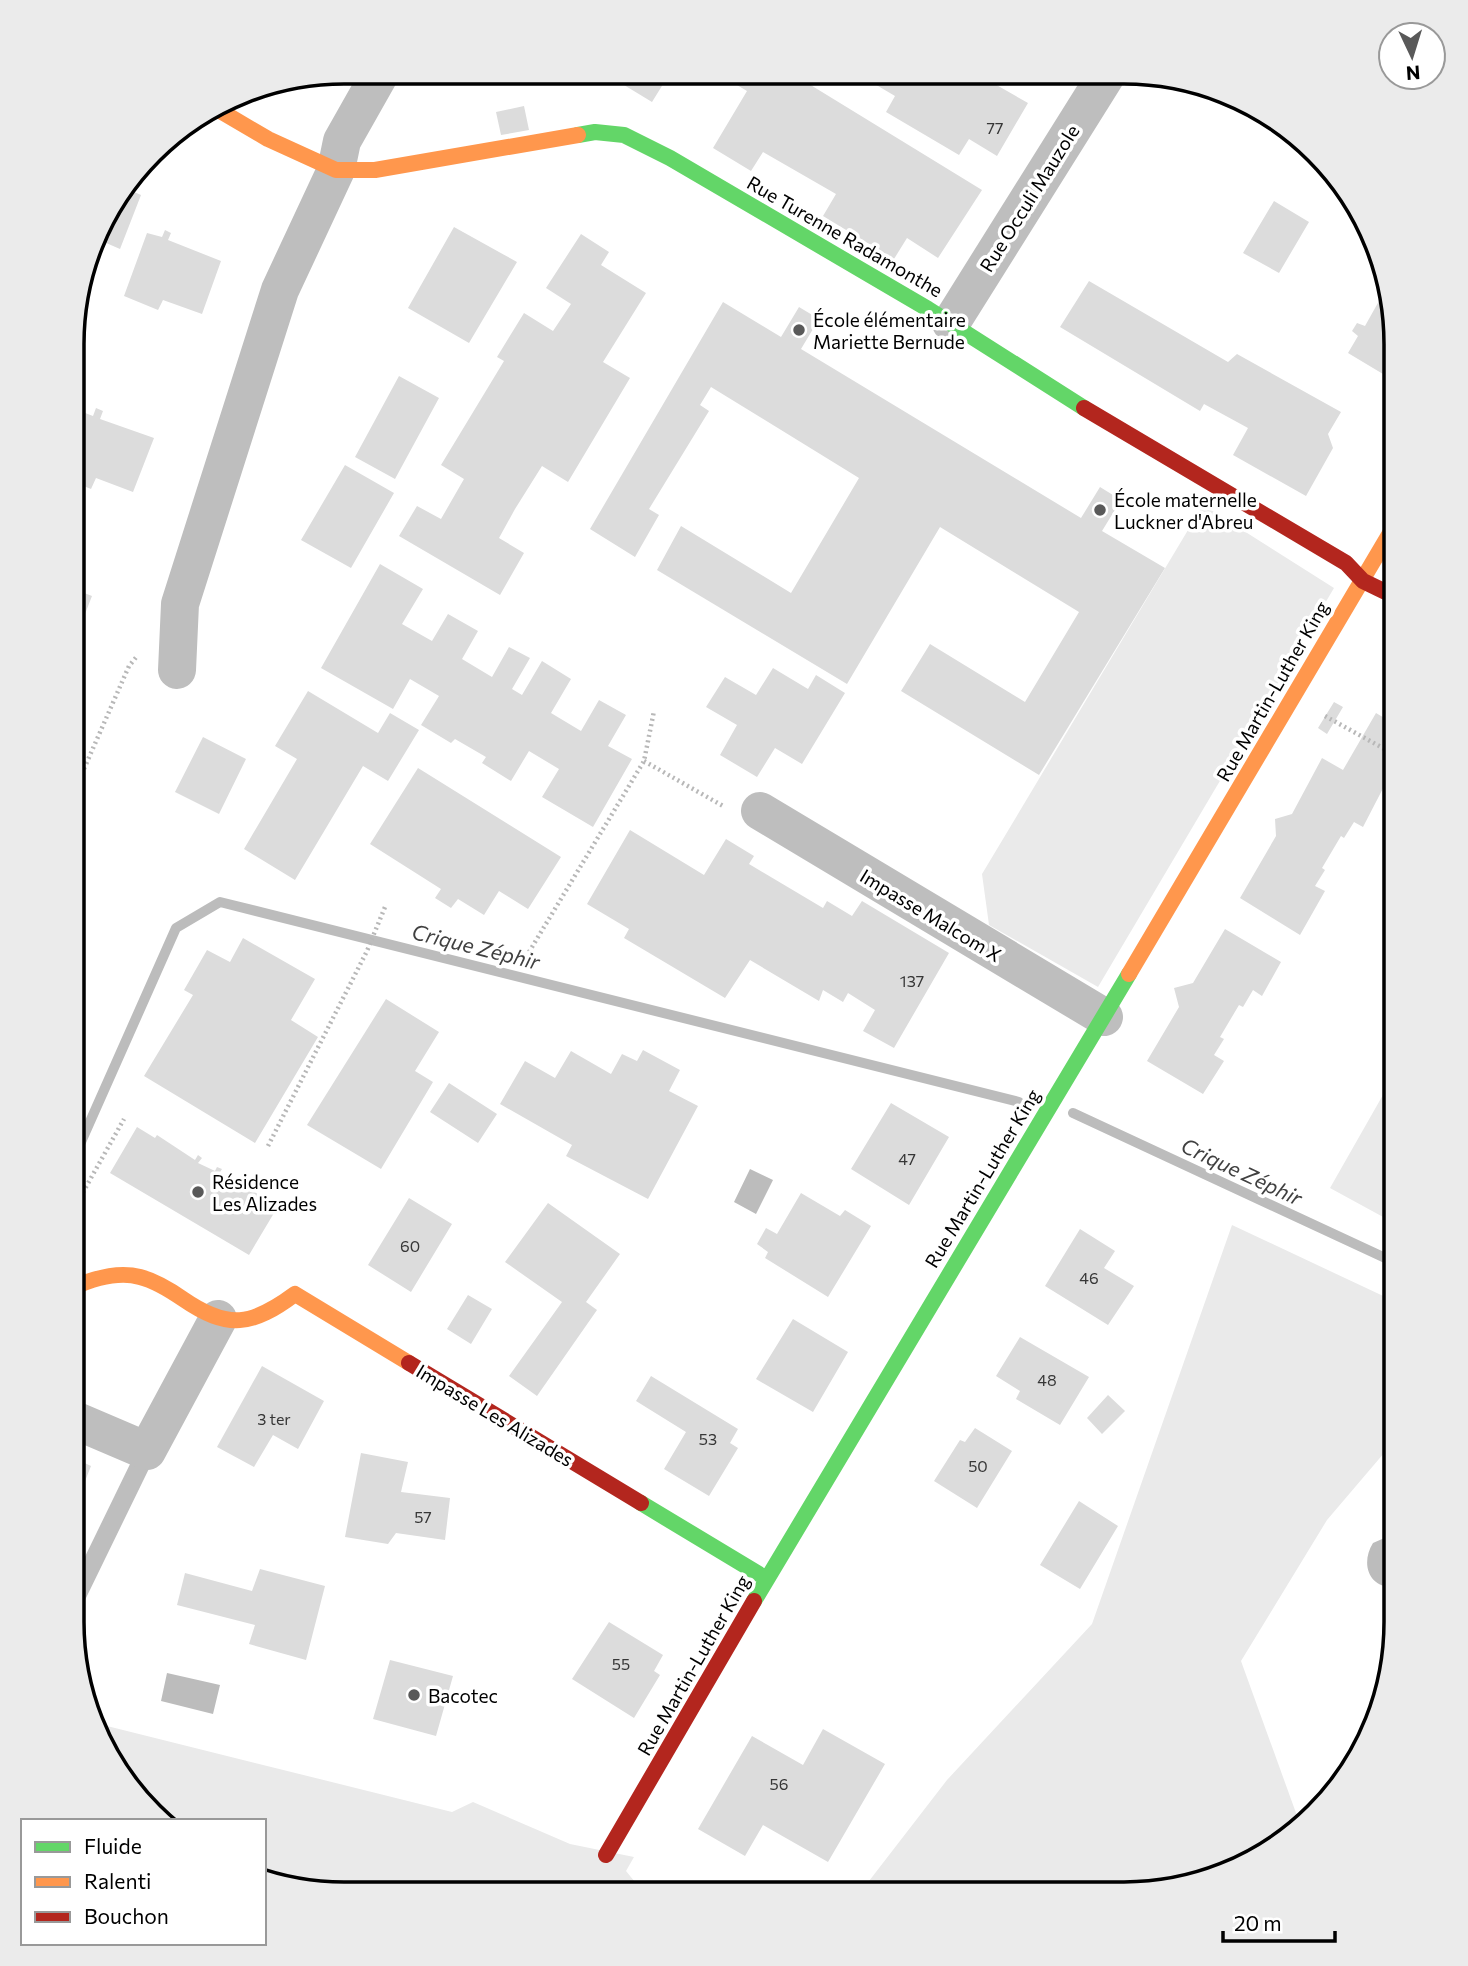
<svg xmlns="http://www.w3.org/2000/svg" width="1468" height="1966" font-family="Commissioner,sans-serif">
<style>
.green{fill:#eaeaea}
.water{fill:#bcbcbc}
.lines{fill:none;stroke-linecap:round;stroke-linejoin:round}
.stream{stroke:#bcbcbc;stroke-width:10}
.building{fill:#dcdcdc}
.path{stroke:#b8b8b8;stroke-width:4.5;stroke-dasharray:2 3.5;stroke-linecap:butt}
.lane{stroke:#bebebe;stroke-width:19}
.street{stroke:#bebebe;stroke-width:38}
.fast{stroke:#63d668;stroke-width:16}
.slow{stroke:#ff974d;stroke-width:16}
.jam{stroke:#b3261e;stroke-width:16}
.poi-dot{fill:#595959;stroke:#fff;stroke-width:2.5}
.labels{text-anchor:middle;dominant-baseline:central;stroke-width:7;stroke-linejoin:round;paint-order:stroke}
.number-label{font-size:16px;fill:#373737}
.street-label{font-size:19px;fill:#000;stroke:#fff}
.poi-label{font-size:19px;fill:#000;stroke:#fff;text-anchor:start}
.water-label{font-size:21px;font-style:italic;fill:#404040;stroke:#fff}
.rim{fill:none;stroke:#000;stroke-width:3.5}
</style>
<rect width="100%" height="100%" fill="#fff"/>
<path class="green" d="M1203 505 1334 588 1098 987 989 925 982 874Z
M1396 1072V1224L1330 1188Z
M1232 1225 1396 1302V1439L1327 1520 1241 1661 1300 1824 1284 1840 1245 1866 1124 1894H859L947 1780 1092 1624Z
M95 1723 452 1812 473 1802 570 1844 634 1857 626 1871 644 1893 309 1892 264 1875V1821H161C133 1796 104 1760 95 1723Z"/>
<path class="water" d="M750 1169 773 1180 756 1214 734 1202Z
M1389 1536 1396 1537V1587C1369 1589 1360 1564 1373 1543Z
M167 1673 220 1685 213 1714 161 1701Z"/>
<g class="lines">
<path class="stream" d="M1073 1113 1396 1263
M73 1160 176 928 220 902 1019 1102"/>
</g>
<path class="building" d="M631 73H670L652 102 624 85Z
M717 73H791L982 190 938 258 907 238 894 259 823 216 836 194 763 152 751 171 713 148 747 91Z
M856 73 990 74 986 79 1028 103 997 156 969 139 959 155 886 112 895 96Z
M524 106 529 130 501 135 496 112Z
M125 188 141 195 120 249 97 239 108 208Z
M1274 201 1309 222 1279 273 1243 253Z
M454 227 517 262 469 343 408 308Z
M165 230 171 233 168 240 221 261 202 314 163 300 158 310 124 296 147 233 162 237Z
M581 234 609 252 601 265 646 293 603 362 630 378 568 482 542 466 515 509 499 538 524 553 500 595 399 536 417 506 441 519 464 479 441 465 504 361 497 357 524 313 553 331 571 304 546 288Z
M1089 281 1228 362 1237 354 1341 412 1328 434 1333 448 1306 496 1233 455 1248 428 1204 404 1200 411 1060 327Z
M1384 292 1396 344V375L1393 380 1348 353 1358 336 1352 331 1357 323 1365 326Z
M723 302 781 337 799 307 819 319 801 349 1081 518 1100 487 1121 500 1102 531 1165 568 1039 775 901 691 930 644 1025 702 1079 612 940 527 847 684 657 570 681 526 791 593 859 478 711 387 700 405 709 411 649 509 659 515 635 557 590 529Z
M399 376 439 398 395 479 355 457Z
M96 408 103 411 100 419 154 438 133 492 96 478 91 489 74 482V426L80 411 93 416Z
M345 465 394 493 351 568 301 540Z
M380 564 423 589 402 624 432 641 448 614 478 631 462 659 492 677 509 647 530 658 512 689 522 695 542 661 571 679 551 713 581 731 599 700 626 715 608 746 632 759 593 827 542 797 559 769 529 751 511 781 482 763 486 757 455 739 451 743 421 725 439 696 410 679 393 709 321 668Z
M74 589 92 596 74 642Z
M773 668 808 689 816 675 845 693 802 764 775 748 757 777 720 755 737 725 706 707 725 677 756 695Z
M308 691 378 733 390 713 419 730 388 781 363 766 295 880 244 849 297 759 275 746Z
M1334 702 1343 707 1327 734 1318 728Z
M1376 713 1396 725V774L1392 771 1363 827 1354 822 1344 838 1341 836 1322 868 1325 870 1315 886 1325 891 1300 935 1240 898 1276 836 1275 819 1292 814 1322 758 1343 770Z
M203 737 246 759 219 814 175 792Z
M418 768 561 857 528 909 499 891 484 915 458 899 451 908 435 898 441 889 370 844Z
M630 830 704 875 726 839 754 856 749 864 823 908 827 901 852 916 862 901 949 953 894 1048 863 1031 875 1010 848 993 843 1002 823 990 819 1001 750 960 725 998 624 938 629 929 587 904Z
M1225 929 1281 962 1262 996 1253 990 1243 1007 1239 1005 1220 1037 1224 1039 1214 1055 1224 1061 1203 1094 1147 1061 1179 1007 1174 988 1193 983Z
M243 938 315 979 291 1020 318 1037 255 1143 144 1076 193 995 184 990 207 950 230 962Z
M386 999 439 1032 415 1071 433 1082 381 1169 307 1125Z
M643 1050 680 1070 669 1091 698 1106 648 1199 566 1156 572 1145 500 1104 525 1061 555 1078 571 1051 611 1074 622 1054 637 1061Z
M449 1083 497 1114 478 1143 430 1112Z
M891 1103 949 1137 909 1205 851 1169Z
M137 1127 155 1138 157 1135 195 1160 198 1155 202 1158 198 1163 215 1171 217 1167 222 1169 219 1174 252 1190 277 1208 249 1255 110 1173Z
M801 1193 840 1216 845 1210 871 1226 828 1297 765 1258 768 1252 757 1244 766 1228 777 1234Z
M409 1198 452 1224 411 1292 368 1265Z
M548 1203 620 1254 586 1302 597 1310 537 1396 509 1376 562 1302 505 1262Z
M1080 1229 1115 1251 1104 1268 1134 1286 1108 1325 1045 1286Z
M468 1295 492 1309 471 1344 447 1329Z
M793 1319 848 1352 813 1412 756 1379Z
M1020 1337 1089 1377 1060 1425 1016 1399 1020 1391 996 1376Z
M262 1366 324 1401 298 1449 273 1435 254 1467 217 1447Z
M651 1376 738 1429 730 1443 738 1448 709 1496 664 1469 686 1432 636 1401Z
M1108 1395 1125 1411 1102 1434 1087 1418Z
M975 1428 1012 1451 977 1508 934 1481 960 1440 965 1442Z
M361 1453 408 1462 401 1492 450 1498 445 1540 396 1533 388 1544 345 1537Z
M72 1457 91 1466 72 1514Z
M1079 1501 1118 1526 1080 1589 1040 1565Z
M260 1569 325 1586 306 1660 249 1644 255 1625 177 1605 185 1573 252 1591Z
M609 1622 663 1655 654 1671 660 1675 634 1718 572 1679Z
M390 1660 453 1676 436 1736 373 1719Z
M823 1729 885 1764 828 1862 763 1825 745 1856 698 1829 752 1736 803 1765Z"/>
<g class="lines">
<path class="path" d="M1050 74 1061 80
M1325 716 1390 752
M644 761 723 806
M73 794 129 666 138 655
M1396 804 1390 752 1396 742
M529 952 644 761 654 711
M268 1146 367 951 385 907
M78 1247 82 1194 124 1119"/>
<path class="lane" d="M72 1605 147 1451"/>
<path class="street" d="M951 323 1107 74
M177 670 180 604 280 290 336 170 342 141 381 72
M760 811 1104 1017
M72 1419 147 1451 218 1319"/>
<path class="fast" d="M578 135 595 132 624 135 670 158 928 309 1084 408
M641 1503 767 1579
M754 1601 1129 974"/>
<path class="slow" d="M217 109 268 139 336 170H375L578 135
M1129 974 1396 523
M72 1288C92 1279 118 1271 140 1277 156 1281 170 1290 183 1299 228 1330 252 1326 295 1294L409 1363"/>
<path class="jam" d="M1084 408 1346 563 1363 581 1396 597
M409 1363 641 1503
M606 1855 754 1601"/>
</g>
<g class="poi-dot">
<circle cx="799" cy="330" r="7"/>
<circle cx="1100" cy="510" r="7"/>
<circle cx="198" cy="1192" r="7"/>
<circle cx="414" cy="1695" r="7"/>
</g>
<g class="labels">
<g class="number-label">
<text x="995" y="127">77</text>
<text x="912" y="980">137</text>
<text x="907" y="1158">47</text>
<text x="410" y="1245">60</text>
<text x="1089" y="1277">46</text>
<text x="1047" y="1379">48</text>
<text x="274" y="1418">3 ter</text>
<text x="708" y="1438">53</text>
<text x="978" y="1465">50</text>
<text x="423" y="1516">57</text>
<text x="621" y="1663">55</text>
<text x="779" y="1783">56</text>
</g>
<g class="street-label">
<text transform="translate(1029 198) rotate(-58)">Rue Occuli Mauzole</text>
<text transform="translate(845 236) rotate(30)">Rue Turenne Radamonthe</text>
<text transform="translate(1272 691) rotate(-60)">Rue Martin-Luther King</text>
<text transform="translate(931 915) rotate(31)">Impasse Malcom X</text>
<text transform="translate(982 1178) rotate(-59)">Rue Martin-Luther King</text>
<text transform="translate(495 1415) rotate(31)">Impasse Les Alizades</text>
<text transform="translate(693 1665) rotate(-60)">Rue Martin-Luther King</text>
</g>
<g class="poi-label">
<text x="813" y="319">École élémentaire<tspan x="813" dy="22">Mariette Bernude</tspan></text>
<text x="1114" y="499">École maternelle<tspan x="1114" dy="22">Luckner d'Abreu</tspan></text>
<text x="212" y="1181">Résidence<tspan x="212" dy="22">Les Alizades</tspan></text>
<text x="428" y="1695">Bacotec</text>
</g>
<g class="water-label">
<text transform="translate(476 946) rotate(14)">Crique Zéphir</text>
<text transform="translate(1242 1171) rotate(25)">Crique Zéphir</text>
</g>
</g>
<path d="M0 0H1468V1966H0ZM344 84H1124A260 260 0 0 1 1384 344V1622A260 260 0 0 1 1124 1882H344A260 260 0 0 1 84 1622V344A260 260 0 0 1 344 84Z" fill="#ebebeb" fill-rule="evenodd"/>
<path class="rim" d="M344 84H1124A260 260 0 0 1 1384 344V1622A260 260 0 0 1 1124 1882H344A260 260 0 0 1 84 1622V344A260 260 0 0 1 344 84Z"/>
<rect x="21" y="1819" width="245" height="126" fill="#ffffff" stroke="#999999" stroke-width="2"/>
<rect x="35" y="1842" width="35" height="10" fill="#63d668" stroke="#999999" stroke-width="2"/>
<text x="84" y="1854" font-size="21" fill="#000000">Fluide</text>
<rect x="35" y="1877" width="35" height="10" fill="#ff974d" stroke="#999999" stroke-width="2"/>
<text x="84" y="1889" font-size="21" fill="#000000">Ralenti</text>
<rect x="35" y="1912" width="35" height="10" fill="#b3261e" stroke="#999999" stroke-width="2"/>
<text x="84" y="1924" font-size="21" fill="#000000">Bouchon</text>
<g transform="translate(1412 56) rotate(176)"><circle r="33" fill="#ffffff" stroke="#999999" stroke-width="2"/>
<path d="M0-5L12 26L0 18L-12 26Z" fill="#595959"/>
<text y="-10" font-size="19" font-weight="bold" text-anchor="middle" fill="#000000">N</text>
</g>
<path d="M1223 1931v10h112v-10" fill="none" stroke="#000000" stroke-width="3.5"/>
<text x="1234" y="1931" font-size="21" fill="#000000" stroke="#ffffff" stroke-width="5" paint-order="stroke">20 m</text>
</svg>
